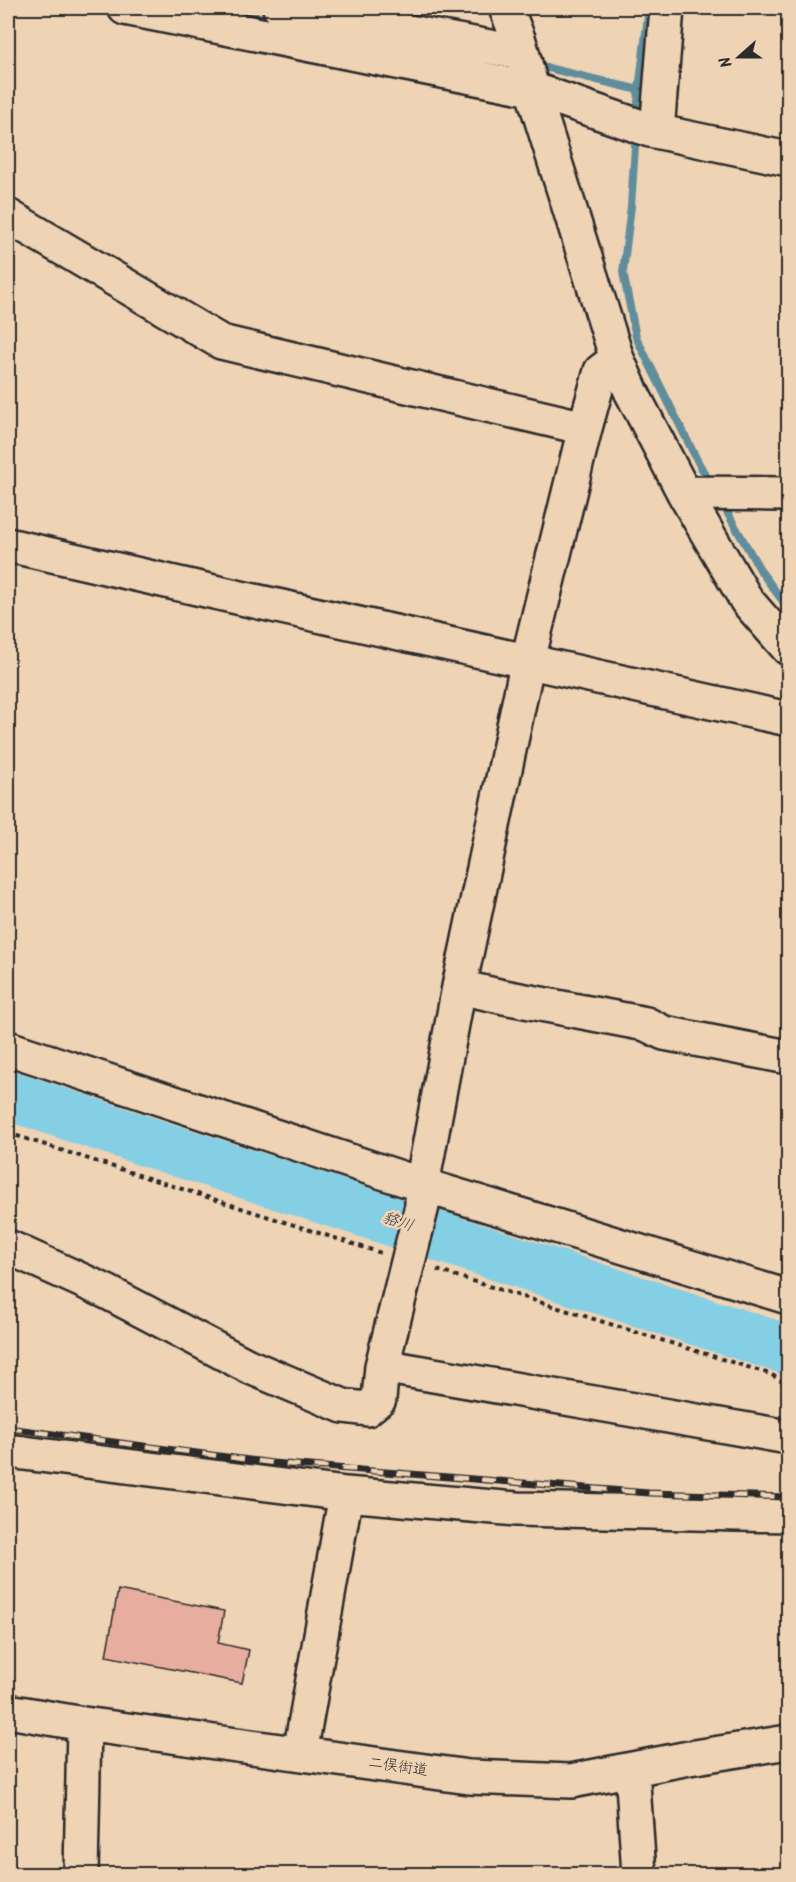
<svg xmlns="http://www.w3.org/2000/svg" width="796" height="1882" font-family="Kalam,'Klee One',sans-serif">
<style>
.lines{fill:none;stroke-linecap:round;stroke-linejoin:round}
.stream{stroke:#618d9b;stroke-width:8}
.river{stroke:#85cfe5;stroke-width:50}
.building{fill:#e7aea0;stroke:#2b2b2b;stroke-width:1.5}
.minor-casing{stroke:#2b2b2b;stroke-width:38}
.path{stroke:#2b2b2b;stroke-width:4;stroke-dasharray:4.5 4.5;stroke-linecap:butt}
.minor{stroke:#efd3b5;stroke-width:33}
.rail-casing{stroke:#2b2b2b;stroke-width:7}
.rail{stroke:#efd3b5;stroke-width:4.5;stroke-dasharray:14;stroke-linecap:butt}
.labels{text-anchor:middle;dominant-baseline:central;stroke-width:5;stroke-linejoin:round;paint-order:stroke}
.street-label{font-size:15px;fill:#2b2b2b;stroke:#efd3b5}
.water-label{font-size:16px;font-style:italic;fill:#384447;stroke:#efd3b5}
</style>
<rect width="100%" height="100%" fill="#efd3b5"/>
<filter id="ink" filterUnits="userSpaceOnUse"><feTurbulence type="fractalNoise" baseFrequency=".0167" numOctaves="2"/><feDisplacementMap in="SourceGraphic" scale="12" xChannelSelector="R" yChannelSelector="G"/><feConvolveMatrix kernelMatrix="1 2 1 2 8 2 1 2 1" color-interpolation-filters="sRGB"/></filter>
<g filter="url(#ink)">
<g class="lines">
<path class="stream" d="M209 8 279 21
M540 66 639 90 637 119
M636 90H639L649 8
M636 132 631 206 623 272 636 337 698 462 712 486
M720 500 762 573 788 608"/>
<path class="river" d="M8 1095 142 1140 788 1350"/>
</g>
<path class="building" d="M118 1590 224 1611 218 1643 249 1650 242 1683 106 1656Z"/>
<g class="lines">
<g class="minor-casing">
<path id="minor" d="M125 8 532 89 650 130 788 159
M280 8 522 53
M506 8 519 41 532 89 617 359 632 393 684 493 747 601 788 648
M657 131 667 8
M8 216 221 342 585 428
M684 493 788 494
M8 545 223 594 788 719
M459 987 504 997 646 1024 664 1033 788 1057
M8 1048 422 1185 788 1297
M8 1247 107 1292 248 1366 343 1406 367 1409 379 1399 382 1366 422 1206V1185L459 987 528 660 585 428 601 371 617 359
M382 1366 788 1437
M8 1451 346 1494
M8 1711 84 1724 469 1777 571 1781 689 1758 788 1742
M300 1753 346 1494 517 1509 788 1515
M632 1769 639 1874
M81 1874 84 1724"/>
</g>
<path class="path" d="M8 1133 381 1253
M437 1270 770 1374 788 1384"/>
<use href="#minor" class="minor"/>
<g class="rail-casing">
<path id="rail" d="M8 1428 273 1463 649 1493 788 1497"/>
</g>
<use href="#rail" class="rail"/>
</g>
</g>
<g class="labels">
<g class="street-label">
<text transform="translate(398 1767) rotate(8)">二俣街道</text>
</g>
<g class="water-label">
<text transform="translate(398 1222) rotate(18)">貉川</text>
</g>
</g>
<rect width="796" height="1882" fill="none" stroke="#efd3b5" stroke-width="30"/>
<rect x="15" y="15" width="766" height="1852" fill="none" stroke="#2b2b2b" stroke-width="2" filter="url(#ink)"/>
<g transform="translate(739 57) rotate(249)" stroke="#efd3b5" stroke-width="4.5" paint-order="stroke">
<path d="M0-4.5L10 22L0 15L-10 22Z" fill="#2b2b2b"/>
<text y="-9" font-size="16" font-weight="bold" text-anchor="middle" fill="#2b2b2b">N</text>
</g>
</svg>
